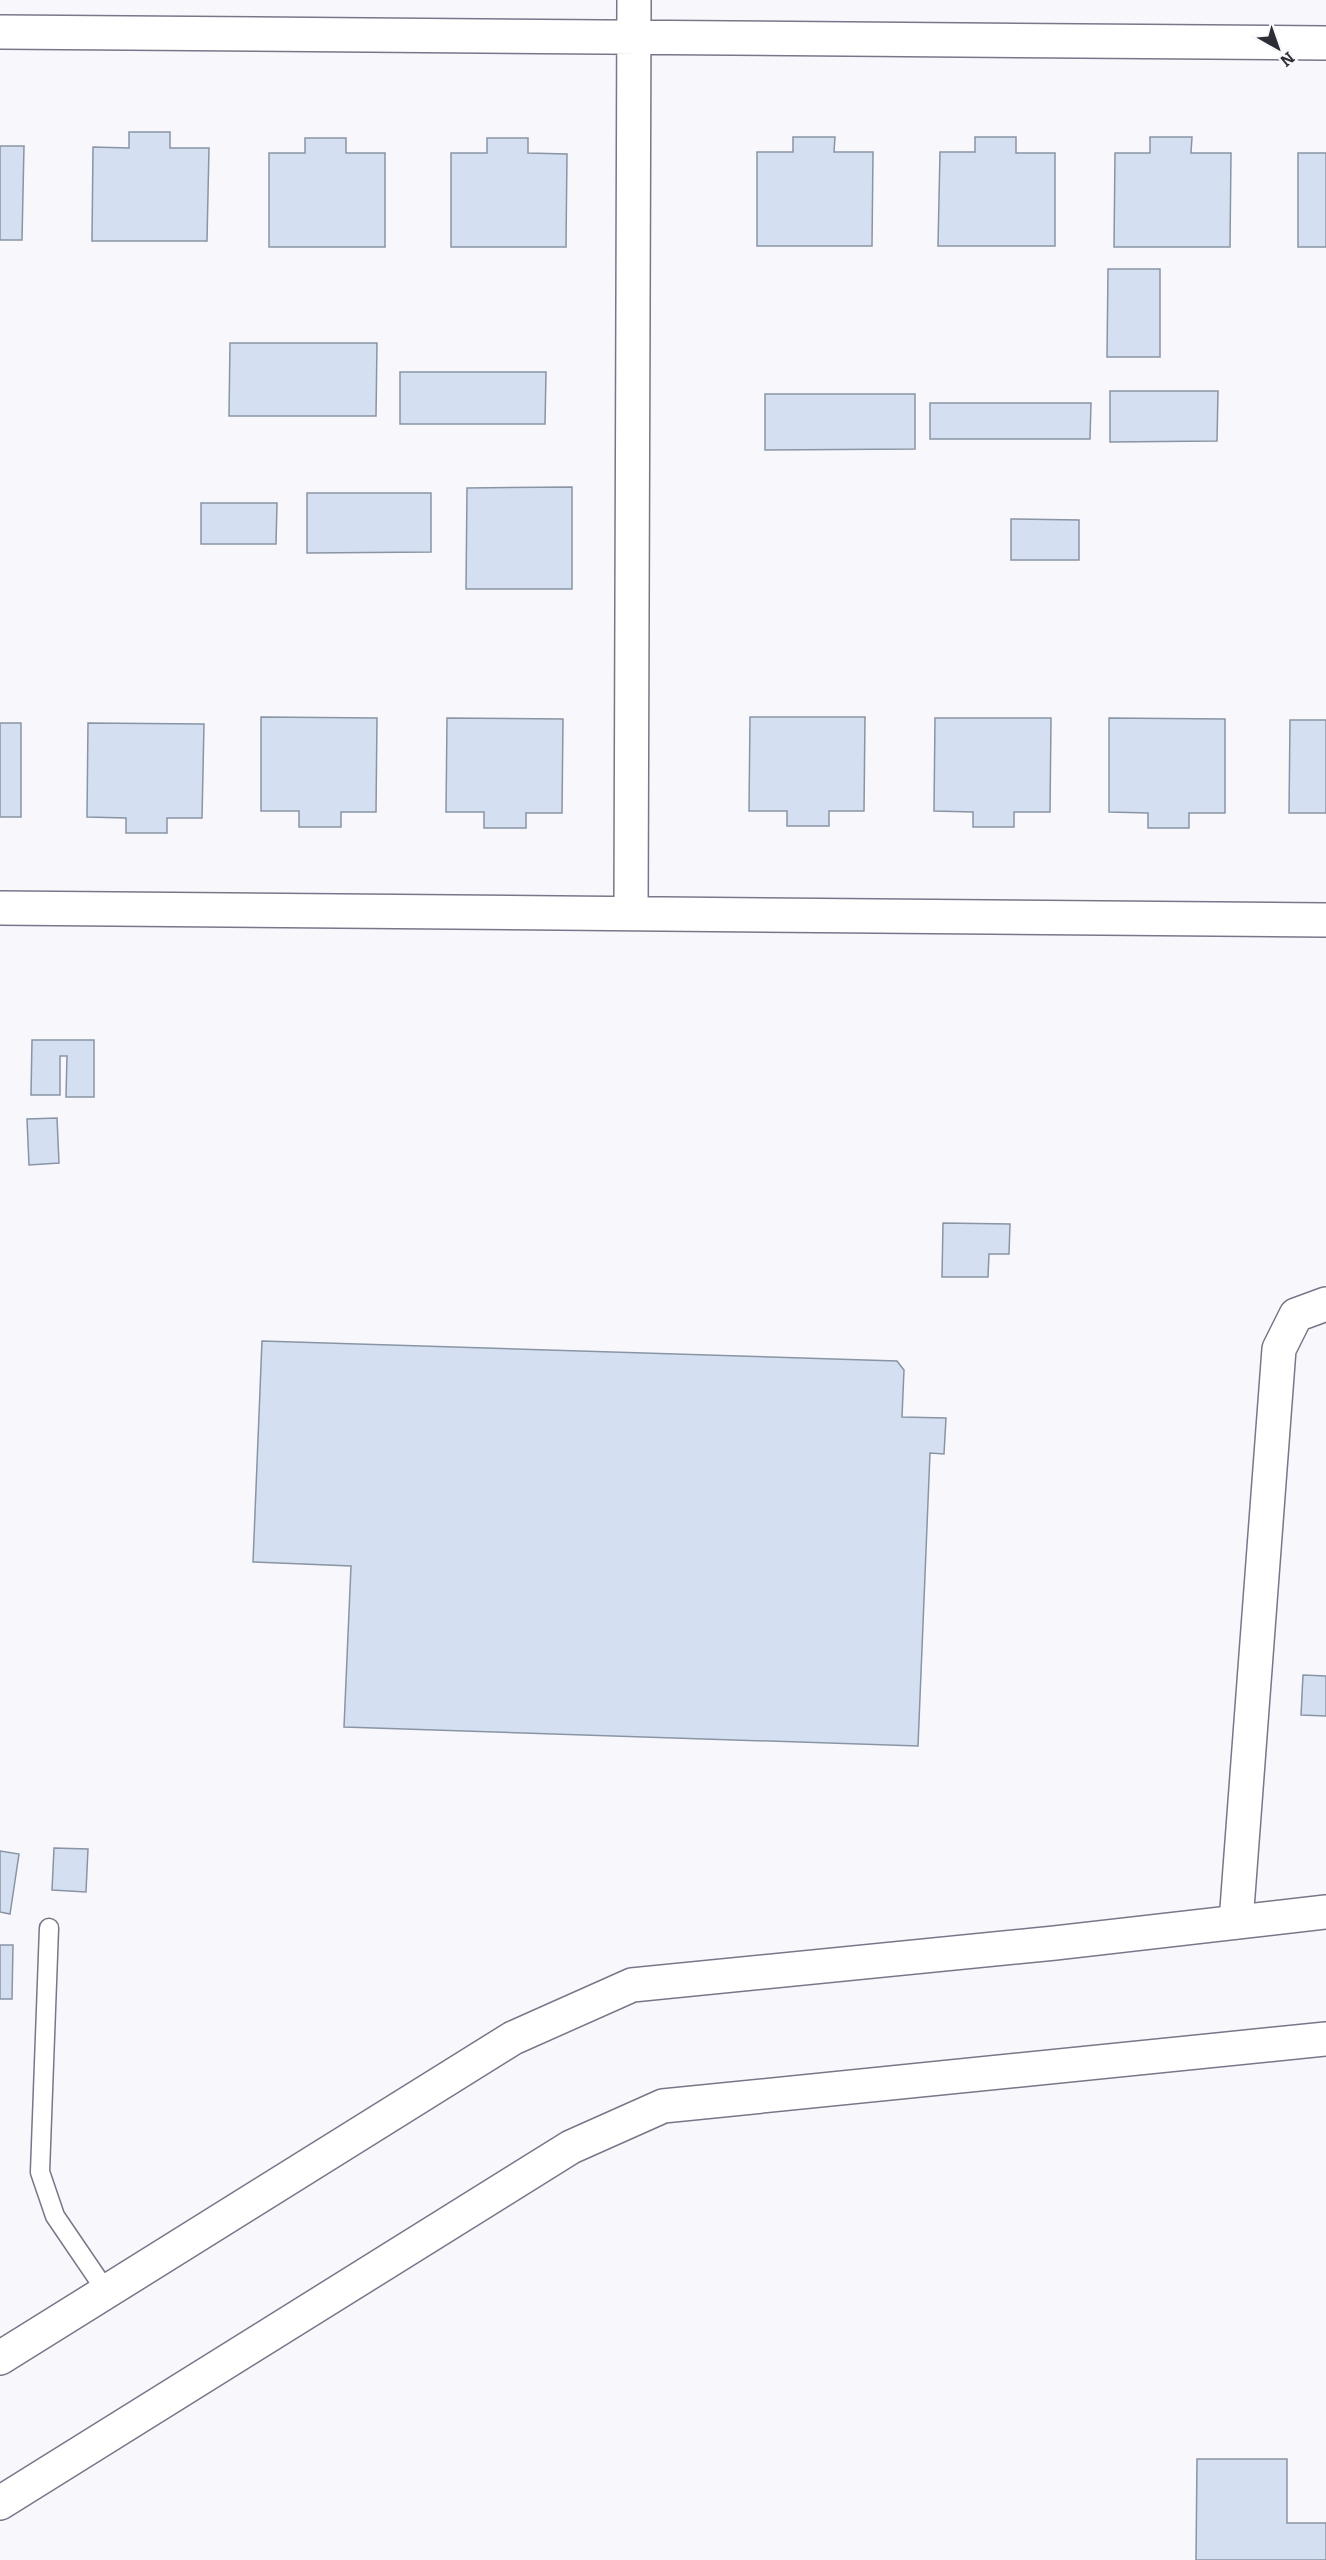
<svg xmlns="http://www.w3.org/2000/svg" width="1326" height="2560" font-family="Bitter,serif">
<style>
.building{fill:#d4e0f2;stroke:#8994a4;stroke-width:1.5}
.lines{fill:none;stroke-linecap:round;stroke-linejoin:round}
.service-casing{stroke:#777789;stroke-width:21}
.minor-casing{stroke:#777789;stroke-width:36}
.tertiary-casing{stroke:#777789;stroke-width:36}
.service{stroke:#fff;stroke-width:18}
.minor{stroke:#fff;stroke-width:33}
.tertiary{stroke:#fff;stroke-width:33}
</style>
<rect width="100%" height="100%" fill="#f8f8fc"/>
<path class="building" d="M129 132H170V148H209L207 241H92L93 147 129 148Z
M793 137H835L834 152H873L872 246H757V152H793Z
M975 137H1016V153H1055V246H938L940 152H975Z
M1150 137H1192L1191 153H1231L1230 247H1114L1115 153H1150Z
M305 138H346V153H385V247H269V153H305Z
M487 138H528V153L567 154 566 247H451V153H487Z
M0 146H24L22 240H0Z
M1298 153H1326V247H1298Z
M1108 269H1160V357H1107Z
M230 343H377L376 416H229Z
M400 372H546L545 424H400Z
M1110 391H1218L1217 441 1110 442Z
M765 394H915V449L765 450Z
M930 403H1091L1090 439H930Z
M572 487V589H466L467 488Z
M307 493H431V552L307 553Z
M201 503H277L276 544H201Z
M1011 519 1079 520V560H1011Z
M261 717 377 718 376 812H341V827H299V811H261Z
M750 717H865L864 811H829V826H787V811H749Z
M447 718 563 719 562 813H526V828H484V812H446Z
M935 718H1051L1050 812H1014V827H973V812L934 811Z
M1109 718 1225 719V813H1189V828H1148V813L1109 812Z
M1290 720H1326V813H1289Z
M0 723H21V817H0Z
M88 723 204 724 202 818H167V833H126V818L87 817Z
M32 1040H94V1097H66L67 1056H60V1095H31Z
M57 1118 59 1163 29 1165 27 1119Z
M943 1223 1010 1224 1009 1254H989L988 1277H942Z
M262 1341 897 1361 904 1370 902 1417 946 1418 944 1454 930 1453 918 1746 344 1727 351 1566 253 1562Z
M1303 1675 1326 1676V1716L1301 1715Z
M54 1848 88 1849 86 1892 52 1890Z
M0 1851 19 1854 10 1914 0 1912Z
M0 1945H13L12 1999H0Z
M1197 2459H1287V2523H1326V2560H1196Z"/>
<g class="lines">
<g class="service-casing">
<path id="service" d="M49 1928 40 2172 55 2216 106 2291"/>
</g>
<g class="minor-casing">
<path id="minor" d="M0 32 1326 43
M0 908 1326 920
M631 913 634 0
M1236 1922 1279 1349 1296 1315 1326 1304"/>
</g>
<g class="tertiary-casing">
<path id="tertiary" d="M0 2358 513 2038 632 1985 1055 1943 1326 1912
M0 2503 571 2147 663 2106 1326 2039"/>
</g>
<use href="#service" class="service"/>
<use href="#minor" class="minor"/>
<use href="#tertiary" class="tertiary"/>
</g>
<g transform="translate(1278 48) rotate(140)" stroke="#f8f8fc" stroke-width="4.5" paint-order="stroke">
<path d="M0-4.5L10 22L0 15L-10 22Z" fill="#2d2d35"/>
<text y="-9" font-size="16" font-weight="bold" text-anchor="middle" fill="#2d2d35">N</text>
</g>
</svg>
